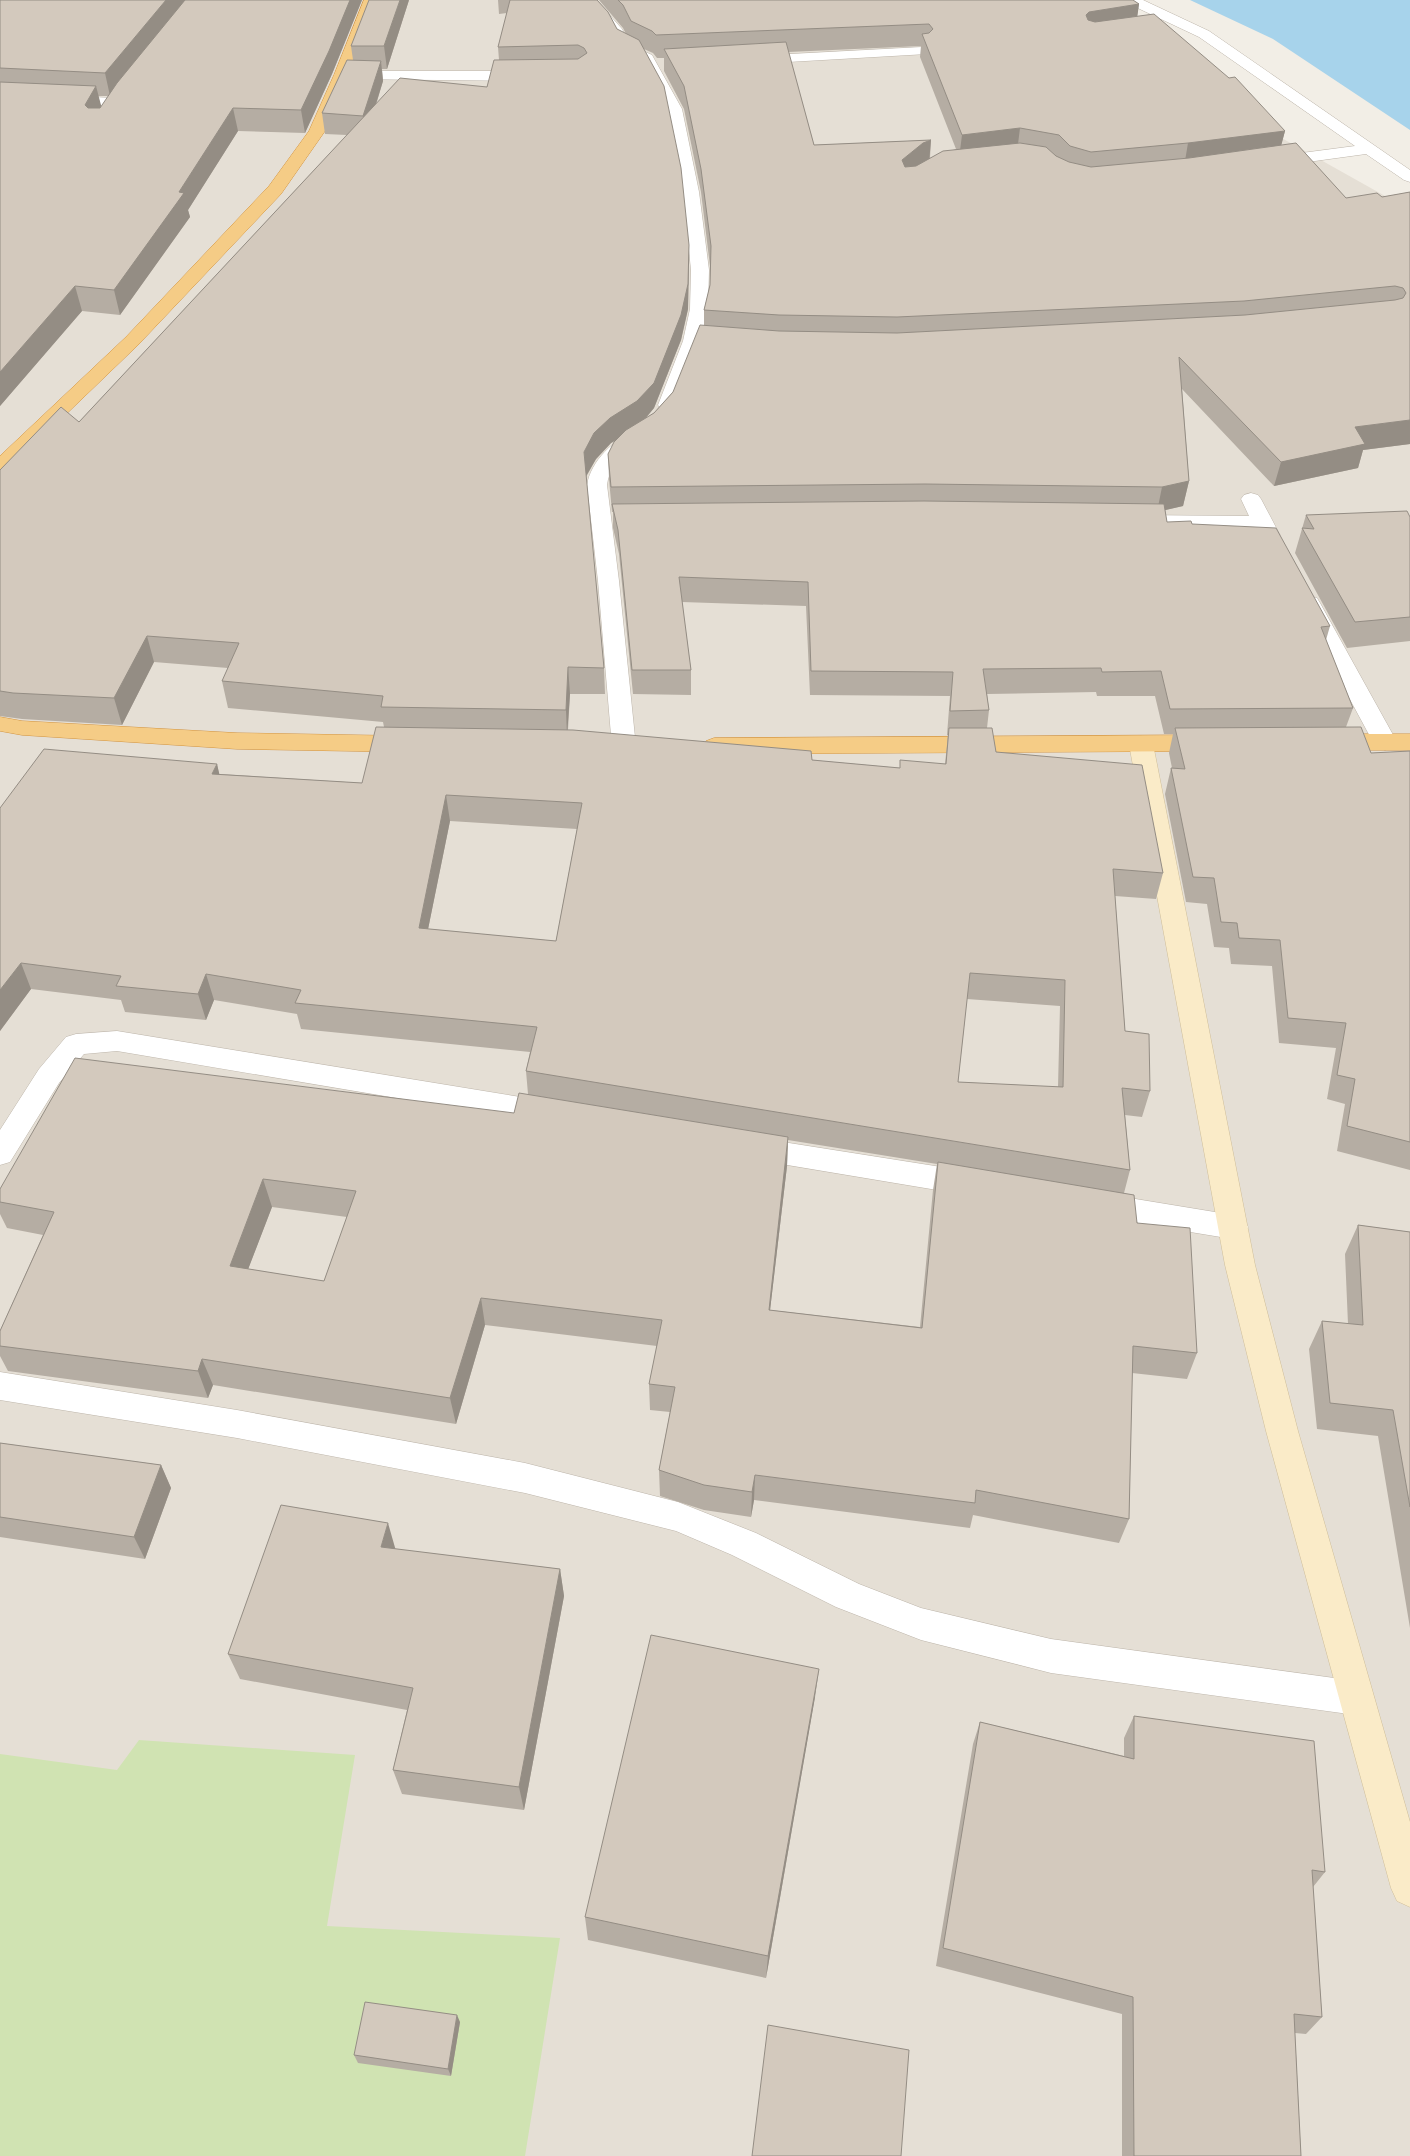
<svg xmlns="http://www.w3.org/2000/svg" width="1410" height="2156" font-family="'Public Sans',sans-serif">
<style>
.residential{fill:#e5dfd5}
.green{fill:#d0e3b2}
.water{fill:#a7d3eb}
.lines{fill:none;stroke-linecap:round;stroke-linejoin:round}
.minor-casing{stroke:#bdb5aa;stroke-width:1}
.secondary-casing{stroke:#cfbe99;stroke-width:1}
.trunk-casing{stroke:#d29441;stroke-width:1}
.minor{fill:#fff;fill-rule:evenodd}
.secondary{fill:#faebc8;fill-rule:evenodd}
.trunk{fill:#f5cc86;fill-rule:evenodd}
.wall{fill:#b5ada3;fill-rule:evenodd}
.shaded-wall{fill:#948d84}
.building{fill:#d3c9bd;stroke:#948d84;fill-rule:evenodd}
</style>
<rect width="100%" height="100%" fill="#f2eee6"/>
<path class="residential" d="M0 0H1035L1410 210V2156H0Z"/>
<path class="green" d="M139 1740 355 1755 327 1926 560 1938 525 2156H0V1754L117 1770Z"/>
<path class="water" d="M1190 0H1410V130L1273 39Z"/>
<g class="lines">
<g class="minor-casing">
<path id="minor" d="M581 0H596L622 29 630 45 652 55 682 109 699 192 709 270 708 309 701 341 678 405 675 409 668 411 661 409 658 405 683 341 690 309 691 270 683 192 666 109 642 61 619 51 610 33Z
M1125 0H1143L1209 31 1410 170V182L1404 180 1366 154 1271 167 1265 165 1263 162 1265 159 1271 157 1355 146 1199 37 1127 3Z
M922 47 927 48 929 51 927 54 753 64 748 63 746 60 748 57 753 56Z
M346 71H528L533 73 536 76 533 79 528 81 341 79 338 76 341 73Z
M0 93 115 98 120 100 123 103 120 106 115 108 0 103Z
M637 432 644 434 647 438C633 457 611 456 607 485L619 581 636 747 632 752 624 755 616 752 612 747 598 581 587 485C591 461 614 438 637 432Z
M1251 493 1258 495 1261 499 1280 535 1277 539 1270 541 1263 539 1255 528 1129 527 1122 525 1119 521 1122 517 1129 515 1249 516 1241 499 1244 495Z
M1309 596 1317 598 1320 603 1397 742 1393 747 1385 750 1377 747 1373 742 1298 603 1301 598Z
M117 1031 551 1102 561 1105 565 1113 561 1121 551 1124 117 1051 84 1054 59 1083 10 1162 0 1165V1130L39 1069 66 1037 76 1034Z
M751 1137 973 1172 983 1176 987 1184 983 1192 973 1196 751 1159 741 1156 737 1148 741 1140Z
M1099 1193 1233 1215 1243 1219 1248 1227 1243 1235 1233 1239 1099 1217 1089 1213 1084 1205 1089 1197Z
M0 1372 237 1410 525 1463 678 1502 756 1533 859 1584 921 1608 1051 1639 1356 1681 1368 1686 1374 1698 1368 1710 1356 1715 1051 1673 921 1640 836 1607 732 1555 676 1531 525 1493 237 1438 0 1400Z"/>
</g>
<g class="secondary-casing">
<path id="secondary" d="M1141 736 1149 739 1153 744 1255 1265 1298 1431 1410 1822V1907L1397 1901 1391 1888 1266 1431 1225 1265 1129 744 1133 739Z"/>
</g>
<g class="trunk-casing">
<path id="trunk" d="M364 0H378L350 75 325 131 281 194 138 345 7 471 0 473V456L126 337 269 186 309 131 334 75Z
M0 717 22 721 237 733 409 736 417 739 421 744 417 749 409 752 237 749 22 735 0 731Z
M1329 734H1410V750H1329L1321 747 1317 742 1321 737Z
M1209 735 1217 738 1221 743 1217 748 1209 751 714 754 706 751 702 746 706 741 714 738Z"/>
</g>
<use href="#minor" class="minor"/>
<use href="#secondary" class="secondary"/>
<use href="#trunk" class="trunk"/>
</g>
<path class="wall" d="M0 0H362L332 74 305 133 238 131 188 210 190 217 120 315 82 311 0 406ZM98 96H109L101 107Z
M409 0 387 69H382L383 81 376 105 487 87 499 60 498 47 507 13 499 14 498 0H597L617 29 626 34 623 28 599 0H1133L1139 4 1137 16 1285 131 1281 145 1346 198 1382 197 1410 192V444L1363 450 1358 468 1274 486 1182 389 1189 481 1183 506 1165 510 1167 522 1192 524 1330 626 1326 640 1353 708 1346 727 1371 753 1410 751V1170L1337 1151 1345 1104 1327 1099 1336 1048 1279 1043 1272 966 1231 964 1229 948 1214 947 1207 904 1186 902 1165 794 1171 768H1172L1169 753 1173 734H1164L1155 696H1097L1096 692 987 694 989 710 987 728 996 752 1163 873 1156 899 1115 896 1125 1031 1150 1091 1142 1117 1125 1115 1130 1170 1124 1193 1197 1353 1187 1379 1132 1373 1129 1519 1119 1543 973 1515 970 1528 754 1500 751 1517 704 1510 660 1496 659 1470 670 1412 650 1410 649 1384 657 1346 485 1325 456 1424 213 1385 208 1398 8 1371 0 1356V1331L43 1235 7 1228 0 1214V1189L514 1113 528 1094 526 1071 530 1052 301 1029 297 1014 214 1000 206 1020 125 1012 121 1000 31 989 0 1031V808L217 764 219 774 362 783 384 727 383 722 228 708 222 681 228 668 154 662 122 725 22 719 0 716V470L79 422 347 135 325 134 322 113 353 60 351 46ZM921 46 920 57 956 149 930 158 931 140 814 145 788 52ZM644 49 653 53 657 58H664V71L684 109 701 192 710 266V285L704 310V325L673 392 654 413 646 418 654 408 681 340 688 309 689 270ZM615 441 608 454 609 479 612 512H613V528L619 554 633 694 691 695V670L682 602 806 606 810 695 950 696 947 735H948L945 764 900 768 812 760 568 730 570 694H605L604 668 586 477 596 459 611 443ZM450 821 577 829 556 941 428 929ZM967 999 1060 1006 1058 1087 958 1082ZM788 1140 937 1164 933 1190 920 1327 770 1310 787 1166ZM272 1207 347 1217 324 1281 248 1269Z
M1306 515 1410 517V641L1347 648 1295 553Z
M1358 1225 1410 1232V1628L1378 1436 1317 1429 1309 1349 1322 1321 1348 1324 1345 1254Z
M0 1443 161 1465 171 1488 145 1559 0 1537Z
M395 1549 560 1569 564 1596 524 1810 402 1794 393 1770 407 1710 240 1679 228 1654Z
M815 1697 766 1978 588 1940 585 1917Z
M1134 1716 1325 1872 1313 1887 1322 2017 1306 2034 1295 2033 1301 2156H1122V2014L936 1966 973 1744 980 1722 1124 1756V1738Z
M460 2022 451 2076 358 2063 354 2055Z"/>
<path class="shaded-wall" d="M166 0H189L110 96 105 73Z
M350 0H362L332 74 305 133 301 110Z
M400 0H409L387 69 384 46Z
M1139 4 1136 26 1086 34V15L1089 12Z
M381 61 383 81 366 136 363 116Z
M96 86 102 109 90 128 85 105Z
M233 108 238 131 188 210 190 217 120 315 114 290 179 192Z
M1020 128 1017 152 959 159 962 135Z
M1285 131 1279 154 1184 167 1188 143Z
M931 140 929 163 900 184 902 160 923 143Z
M689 245 688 309 681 340 654 408 638 427 611 443 596 459 585 478 584 452Z
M75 286 82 311 0 406V372Z
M1410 420V444L1363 450 1358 468 1274 486 1281 462 1355 427Z
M1189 481 1183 506 1157 512 1162 487Z
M147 636 154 662 122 725 114 698Z
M568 667 570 694 567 736 566 710Z
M217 764 223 790 212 774Z
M446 795 450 821 423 954 419 928Z
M21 963 31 989 0 1031V990Z
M206 974 214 1000 206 1020 198 994Z
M788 1137 787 1166 767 1336 769 1310Z
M263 1179 272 1207 239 1293 230 1266Z
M481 1298 485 1325 456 1424 450 1398Z
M202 1359 213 1385 208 1398 198 1371Z
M161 1465 171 1488 145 1559 134 1537Z
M755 1475 754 1500 751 1517 752 1492Z
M388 1523 396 1551 381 1547Z
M560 1569 564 1596 524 1810 519 1787Z
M819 1669 815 1697 766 1978 768 1956Z
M457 2015 460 2022 451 2076 448 2069Z"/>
<path class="building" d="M0 0H166L105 73 0 68Z
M185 0H350L329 51 301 110 233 108 179 192 184 193 114 290 75 286 0 372V82L96 86 85 105 88 108H100L117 83Z
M369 0H400L384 46H351Z
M510 0H597L608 12 617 29 639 40 664 86 681 168 689 245 688 284 681 315 654 383 637 401 610 418 594 433 584 452 604 668 568 667 566 710 381 707 383 696 222 681 239 643 147 636 114 698 13 693 0 691V470L61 407 79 422 400 78 487 87 494 60 578 59 587 53 584 48 578 45 498 47Z
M618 0H1133L1139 4 1089 12 1086 15 1088 20 1095 22 1154 14 1229 78 1235 77 1285 131 1188 143 1091 152 1070 146 1059 135 1020 128 962 135 922 34 929 33 933 29 929 24 656 35 652 31 631 21 623 5Z
M786 42 814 145 931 140 923 143 902 160 905 167 916 166 943 151 1020 143 1046 147 1056 156 1069 162 1091 167 1189 158 1296 143 1346 198 1377 193 1382 197 1410 192V420L1355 427 1365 444 1281 462 1179 357 1189 481 1162 487 925 484 611 487 608 454 614 442 626 430 654 413 673 392 700 325 779 331 897 333 1245 315 1395 300 1403 298 1406 293 1403 288 1395 286 1244 301 897 317 779 315 704 310 710 285 711 246 701 169 684 86 664 49Z
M347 60 381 61 363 116 322 113Z
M924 501 1164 504 1167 522 1191 521 1192 524 1276 528 1330 626 1321 627 1353 708 1170 709 1161 671 1102 672 1101 668 983 669 989 710 950 711 953 672 811 671 808 582 679 577 691 670H632L618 530 612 504Z
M1407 511 1410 517V617L1355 622 1302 528 1314 529 1306 515Z
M376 727 573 730 811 751 812 760 900 768V760L946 764 949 728H992L996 752 1142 765 1163 873 1113 869 1125 1031 1149 1034 1150 1091 1122 1088 1130 1170 526 1071 537 1027 295 1003 301 990 206 974 198 994 116 986 121 976 21 963 0 990V808L44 749 217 764 212 774 362 783ZM446 795 582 803 556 941 419 928ZM970 973 1065 980 1063 1087 958 1082Z
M1361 727 1371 753 1410 751V1142L1347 1126 1355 1079 1337 1075 1346 1023 1288 1018 1280 940 1239 938 1237 923 1221 922 1214 878 1193 877 1171 768 1185 769 1175 728Z
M75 1058 514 1113 519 1093 788 1137 769 1310 922 1328 938 1162 1134 1195 1137 1223 1190 1228 1197 1353 1133 1346 1129 1519 976 1490 975 1503 755 1475 752 1492 704 1485 659 1470 675 1387 649 1384 662 1320 481 1298 450 1398 202 1359 198 1371 0 1346V1331L54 1212 0 1202V1189ZM263 1179 356 1191 324 1281 230 1266Z
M1358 1225 1410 1232V1507L1393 1410 1330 1403 1322 1321 1363 1325Z
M0 1443 161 1465 134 1537 0 1517Z
M281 1505 388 1523 381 1547 560 1569 519 1787 393 1770 413 1688 228 1654Z
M651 1635 819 1669 768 1956 585 1917Z
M1134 1716 1314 1741 1325 1872 1312 1870 1322 2017 1294 2014 1301 2156H1134L1133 1997 943 1948 980 1722 1134 1759Z
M365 2002 457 2015 448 2069 354 2055Z
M768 2025 909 2050 901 2156H752Z"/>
</svg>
